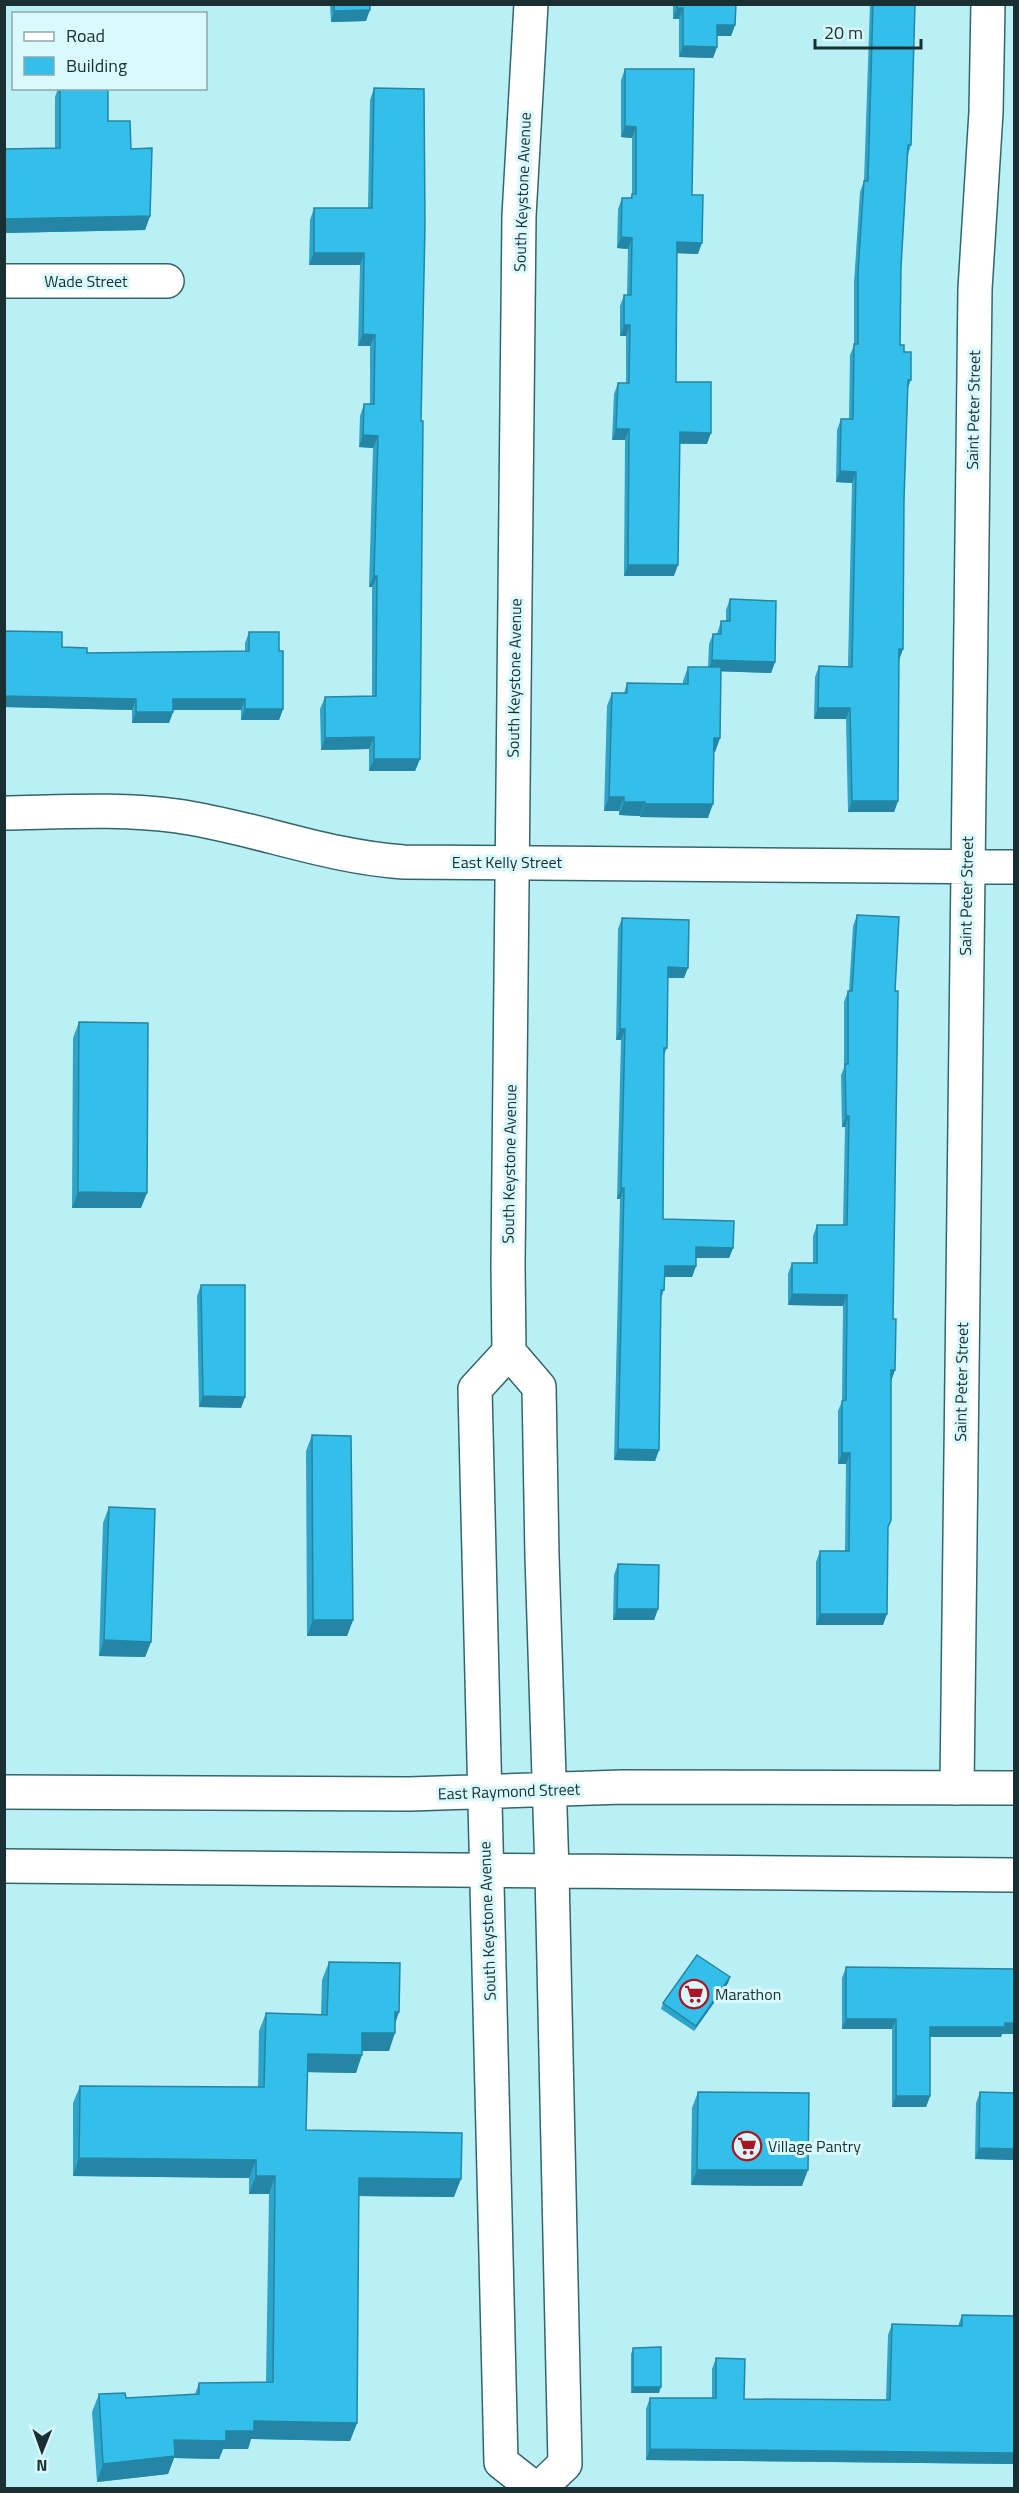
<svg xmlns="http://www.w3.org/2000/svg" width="1019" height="2493" font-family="'Titillium Web',sans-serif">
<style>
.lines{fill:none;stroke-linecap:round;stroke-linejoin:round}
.minor-casing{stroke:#33666b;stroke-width:36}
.major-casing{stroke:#33666b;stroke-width:36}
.minor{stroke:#fff;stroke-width:33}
.major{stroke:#fff;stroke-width:33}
.wall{fill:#2da4ca}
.shaded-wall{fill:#2486a4}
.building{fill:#34bfeb;stroke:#2486a4;stroke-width:1.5}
.labels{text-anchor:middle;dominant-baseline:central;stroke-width:6;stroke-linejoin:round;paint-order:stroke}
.street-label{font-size:16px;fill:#1a2f31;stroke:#d9f9fc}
.poi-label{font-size:16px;fill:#1a2f31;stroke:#d9f9fc;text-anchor:start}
</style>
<rect width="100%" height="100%" fill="#baf0f5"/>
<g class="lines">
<g class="minor-casing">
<path id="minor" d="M4 281H167
M4 813C62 812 120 808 177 816 254 827 326 857 404 862L1014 867
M957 1788 975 289 986 112 988 4"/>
</g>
<g class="major-casing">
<path id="major" d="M531 4 519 216 508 1265 509 1352 539 1387 542 1556 552 1872 565 2464 540 2488
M509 1352 475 1389 501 2462 534 2488
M4 1792 409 1794 623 1787 1014 1788
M4 1866 1014 1875"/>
</g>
<use href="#minor" class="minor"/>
<use href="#major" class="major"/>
</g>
<path class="wall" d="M330 4H370L366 21 331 22Z
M673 4H736L735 25 731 36H717V47L713 58 679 57V19H673Z
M870 4H915L911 145 908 155 901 267 900 345 904 352 911 380 908 388 904 500 903 649 899 660 898 801 894 812H848L846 719H814L815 677 819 666H848L852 483 836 482 837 430 841 419H849L850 355 854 345V283L860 192 864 181Z
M625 69 692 195 698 254 677 253 676 382 707 444H679L674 576H624L625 443V440H612L614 394 618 383H626V336H620V306L624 295H627L628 249 617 248 618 209 622 198H630L632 194V138L621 137V80Z
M58 88H108V121L131 149 150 216 145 230 4 233V149L55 148V97Z
M374 88 421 421 420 759 415 771H369V749L321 750 320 709 325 697 372 696V587H369L373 448 359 447 360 416 364 404H370V346H358L360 265H309L310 220 314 208H368L370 100Z
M730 599 775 662 771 673 721 671 720 738 715 752H714L708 818 640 817V816L619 815V811H604L607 706 612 693H624L627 683 683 684V681L688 667H708L709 644 713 634H717L721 621H726V610Z
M4 631 62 647 87 653 245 651V643L249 632 279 651 283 709 279 720H241V710H173V712L169 723H132V710L4 707Z
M857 915 895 991 893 1319 895 1370 891 1381V1520L888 1528 883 1625H816V1562L820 1551H845L846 1464H838V1411L842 1401 843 1306 788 1305V1274L792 1263H813V1236L817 1225H843L845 1127H842L841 1075 844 1068V1002L848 991H849L853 926Z
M622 918 684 978H668L667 1048 664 1055 663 1219 733 1248 729 1258H696V1266L692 1277H665L664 1290 661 1299 659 1450 655 1461 614 1460 620 1199H617L621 1040H616L618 929Z
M79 1022 141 1208H72L73 1038Z
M201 1285 245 1397 241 1408 199 1407 197 1296Z
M312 1435 353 1620 347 1636H307L306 1451Z
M109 1507 151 1642 145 1657 99 1656 103 1523Z
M618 1564 658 1609 654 1620H613L614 1575Z
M329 1962 395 2023 389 2051H362L356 2073 307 2072 306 2130 454 2197 359 2196 357 2423 350 2441 251 2439 248 2449H223L219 2459 174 2458 168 2474 97 2482 92 2412 99 2394 126 2398 195 2394 199 2383 266 2382 269 2194H249V2178L73 2176V2103L80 2086 258 2087 259 2031 266 2013 321 2014 322 1980Z
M846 1967 1014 1969V2034H1002L1001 2037H930V2096L926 2107H892V2029H842V1978Z
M730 1977 728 1983 694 2031 661 2009 663 2003Z
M698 2092 802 2186 691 2185 692 2108Z
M980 2092 1014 2093V2160L975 2159 976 2103Z
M962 2315 1014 2316V2464L646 2460V2409L650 2398H712V2369L716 2358 744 2399 886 2400 888 2335 892 2324 958 2326Z
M633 2348 659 2393H631V2354Z"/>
<path class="shaded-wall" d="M677 8H683L679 19H673Z
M370 10 366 21 331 22 334 11Z
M717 25H735L731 36H713Z
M683 46 717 47 713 58 679 57Z
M625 126 636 127 632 138 621 137Z
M150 216 145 230 4 233V219Z
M621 237 632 238 628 249 617 248Z
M677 242 702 243 698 254 673 253Z
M314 253H364L360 265H309Z
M624 325H630L626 336H620Z
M363 334 375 335 370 346H358Z
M616 429H629L625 440H612Z
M680 432 711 433 707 444 676 443Z
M363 435 378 436 373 448 359 447Z
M840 471 856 472 852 483 836 482Z
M628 565H678L674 576H624Z
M374 576H377L372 587H369Z
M899 649H903L899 660H895Z
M712 660 775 662 771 673 708 671Z
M4 696 136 699 132 710 4 707Z
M173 699H245L241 710H169Z
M818 708H850L846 719H814Z
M245 709H283L279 720H241Z
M136 712H173L169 723H132Z
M374 737 369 749 321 750 325 738Z
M714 738H720L715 752 709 751Z
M374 759H420L415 771H369Z
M609 797H624L619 811H604Z
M852 801H898L894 812H848Z
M624 802H645L640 816 619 815Z
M645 804H713L708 818 640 817Z
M668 967 688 968 684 978H664Z
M620 1029H625L621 1040H616Z
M846 1116H849L845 1127H842Z
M621 1188H624L620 1199H617Z
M78 1192 147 1193 141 1208H72Z
M696 1247 733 1248 729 1258H692Z
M665 1266H696L692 1277H661Z
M792 1294 847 1295 843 1306 788 1305Z
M891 1370H895L891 1381H887Z
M203 1396 245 1397 241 1408 199 1407Z
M618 1449 659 1450 655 1461 614 1460Z
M842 1453H850L846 1464H838Z
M617 1609H658L654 1620H613Z
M820 1614H887L883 1625H816Z
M313 1620H353L347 1636H307Z
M104 1640 151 1642 145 1657 99 1656Z
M730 1977 728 1983 694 2031 696 2026Z
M395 2012H399L393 2030Z
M846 2019H896L892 2029H842Z
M1005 2023H1014V2034H1002L1001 2037H926L930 2027Z
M362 2033H395L389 2051H355Z
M308 2054 362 2055 356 2073 301 2072Z
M896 2096H930L926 2107H892Z
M979 2148 1014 2149V2160L975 2159Z
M79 2158 256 2160 249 2178 73 2176Z
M697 2170H808L802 2186 691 2185Z
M256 2176H275L269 2194H249Z
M359 2178 461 2179 454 2197 353 2196Z
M633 2387H661L659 2393H631Z
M254 2421 357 2423 350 2441 251 2439 248 2449H223L219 2459 174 2458 168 2474 97 2482 103 2464 174 2440 226 2431Z
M650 2449 1014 2453V2464L646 2460Z"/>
<path class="building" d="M334 4H370V10L334 11Z
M677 4H736L735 25H717V47L683 46V8H677Z
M873 4H915L911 145H908L901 267 900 345H904V352H911V380H908L904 500 903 649H899L898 801H852L850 708H818L819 666 852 667 856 472 840 471 841 419H853L854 344H858V272L864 181H868Z
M625 69H694L692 195H703L702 243 677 242 676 382H711V433L680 432 678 565H628L629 432V429H616L618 383H629V380L630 325H624V295H631L632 238 621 237 622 198H632V194H636V127L625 126Z
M60 88H108V121H130L131 149 152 148 150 216 4 219V149L60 148Z
M374 88 424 89 425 225 421 421H423L420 759H374V737L325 738V697L376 696 377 576H374L378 436 363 435 364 404H374L375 335 363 334 364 253H314V208H372Z
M730 599 776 601 775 662 712 660 713 634H721V621H730Z
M4 631 62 632V647L87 648V653L249 651V632H279V651H283V709H245V699H173V712H136V699L4 696Z
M688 667H721L720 738H714L713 804H645V802H624V797H609L612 693H627V683L688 684Z
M857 915 899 917 895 991H898L893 1319H896L895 1370H891V1520L888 1527 887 1614H820V1551H849L850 1453H842V1401L846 1400 847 1295 792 1294V1263H817V1225H847L849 1116H846L845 1064H848V991H852Z
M622 918 689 920 688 968 668 967 667 1048H664L663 1219 734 1221 733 1248 696 1247V1266H665L664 1290H661L659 1450 618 1449 624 1188H621L625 1029H620Z
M79 1022 148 1023 147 1193 78 1192Z
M201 1285H245V1397L203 1396Z
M312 1435 351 1436 353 1620H313Z
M109 1507 155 1509 151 1642 104 1640Z
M618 1564 659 1565 658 1609H617Z
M697 1955 730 1977 696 2026 663 2003Z
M329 1962 400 1963 399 2012H395V2033H362V2055L308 2054 306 2130 462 2133 461 2179 359 2178 357 2423 254 2421V2431H226V2441L174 2440 175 2456 103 2464 99 2394 125 2393 126 2398 199 2394V2383L273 2382 275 2176H256V2160L79 2158 80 2086 264 2087 266 2013 327 2015Z
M846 1967 1014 1969V2023H1005V2027H930V2096H896V2019H846Z
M698 2092 809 2093 808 2170H697Z
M980 2092 1014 2093V2149L979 2148Z
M962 2315 1014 2316V2453L650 2449V2398H716V2358L745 2359 744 2399 890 2400 892 2324 962 2326Z
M661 2347V2387H633V2348Z"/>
<defs>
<g id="supermarket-ring" transform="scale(1.5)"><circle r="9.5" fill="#d9f9fc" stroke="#aa1523" stroke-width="1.5"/><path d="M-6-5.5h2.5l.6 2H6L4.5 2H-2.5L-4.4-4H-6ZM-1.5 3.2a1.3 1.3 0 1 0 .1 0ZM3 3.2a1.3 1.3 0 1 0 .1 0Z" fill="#aa1523"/></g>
</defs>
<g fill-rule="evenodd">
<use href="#supermarket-ring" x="694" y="1994"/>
<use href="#supermarket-ring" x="747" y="2146"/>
</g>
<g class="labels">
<g class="street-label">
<text transform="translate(522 192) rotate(-88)">South Keystone Avenue</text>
<text x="86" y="281">Wade Street</text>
<text transform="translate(973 410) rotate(-89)">Saint Peter Street</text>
<text transform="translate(514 678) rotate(-89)">South Keystone Avenue</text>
<text x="507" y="862">East Kelly Street</text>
<text transform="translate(966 896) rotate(-89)">Saint Peter Street</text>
<text transform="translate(509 1164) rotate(-89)">South Keystone Avenue</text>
<text transform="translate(961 1382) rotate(-89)">Saint Peter Street</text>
<text transform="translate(509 1791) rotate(-2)">East Raymond Street</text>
<text transform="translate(487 1921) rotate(-92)">South Keystone Avenue</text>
</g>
<g class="poi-label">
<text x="715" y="1994">Marathon</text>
<text x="768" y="2146">Village Pantry</text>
</g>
</g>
<rect width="1019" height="2493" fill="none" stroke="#1a2f31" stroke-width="12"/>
<rect x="12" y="12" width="195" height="78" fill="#d9f9fc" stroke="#8da8ab" stroke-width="1.5"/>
<rect x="24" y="32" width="30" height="9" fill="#ffffff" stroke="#8da8ab" stroke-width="1.5"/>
<text x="66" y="42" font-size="18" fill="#1a2f31">Road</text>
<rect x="24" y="57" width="30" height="18" fill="#34bfeb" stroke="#8da8ab" stroke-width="1.5"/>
<text x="66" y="72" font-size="18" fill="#1a2f31">Building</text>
<g transform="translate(42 2451) rotate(181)" stroke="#d9f9fc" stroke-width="4.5" paint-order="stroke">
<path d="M0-4.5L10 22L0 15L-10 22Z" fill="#1a2f31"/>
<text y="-9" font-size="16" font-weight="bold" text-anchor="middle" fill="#1a2f31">N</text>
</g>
<path d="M815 39v9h106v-9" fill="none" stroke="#1a2f31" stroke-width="3"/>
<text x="824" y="39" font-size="18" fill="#1a2f31" stroke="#d9f9fc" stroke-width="4.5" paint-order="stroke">20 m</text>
</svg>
